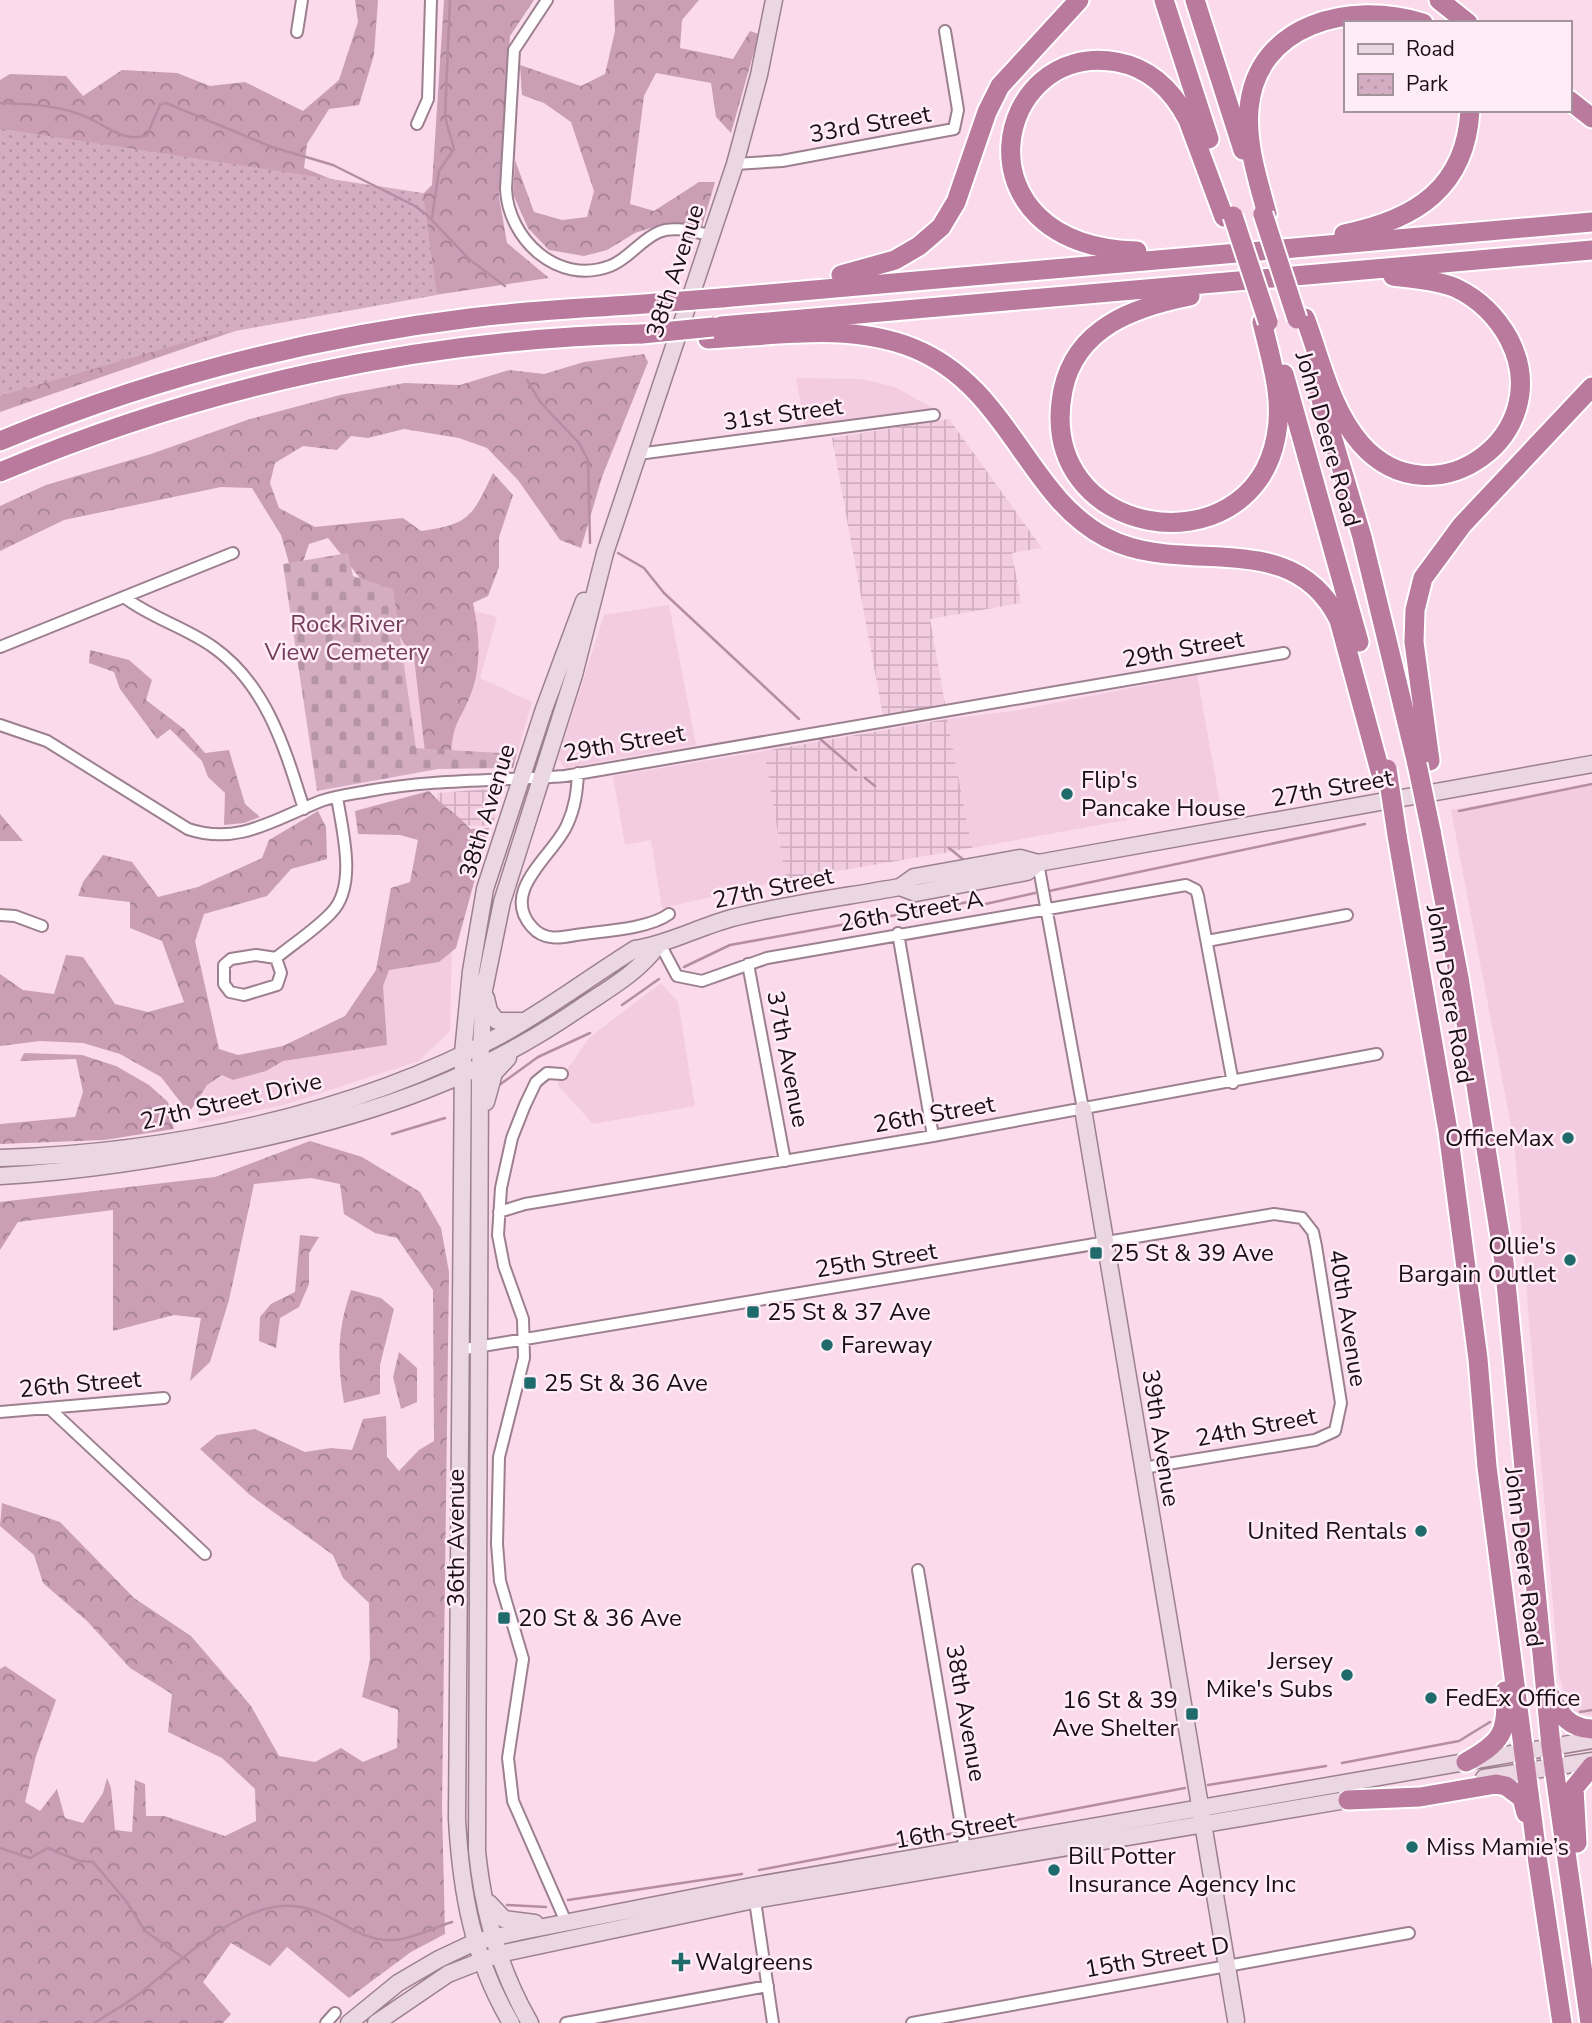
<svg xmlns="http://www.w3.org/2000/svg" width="1592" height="2023" font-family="'Nunito Sans',sans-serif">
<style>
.built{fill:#f3cce1}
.industrial{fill:url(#industrial-grid)}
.forest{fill:url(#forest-crowns)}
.cemetery{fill:url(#cemetery-stones)}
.park{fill:url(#park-dots)}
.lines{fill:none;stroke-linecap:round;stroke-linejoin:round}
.stream{stroke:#b68da3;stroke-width:2.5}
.street-casing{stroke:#9c808f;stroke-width:14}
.secondary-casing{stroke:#9c808f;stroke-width:19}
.highway-casing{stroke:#fff;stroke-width:23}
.street{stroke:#fff;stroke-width:10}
.secondary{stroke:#ead7e2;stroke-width:16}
.highway{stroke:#ba7a9e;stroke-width:19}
.highway-bridge-casing{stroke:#fff;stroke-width:23;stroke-linecap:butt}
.highway-bridge{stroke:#ba7a9e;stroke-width:19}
.poi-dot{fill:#1f6b6b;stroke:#ffecf6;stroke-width:2.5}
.labels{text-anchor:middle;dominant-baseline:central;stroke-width:5;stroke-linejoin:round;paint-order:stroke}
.street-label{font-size:24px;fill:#190f14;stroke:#ffecf6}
.park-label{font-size:24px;fill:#733c5c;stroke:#ffecf6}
.poi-label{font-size:24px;fill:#190f14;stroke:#ffecf6;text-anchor:start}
</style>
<defs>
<pattern id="industrial-grid" width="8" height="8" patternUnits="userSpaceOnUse" patternTransform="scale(1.75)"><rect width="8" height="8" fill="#f3cce1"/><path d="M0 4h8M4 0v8" fill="none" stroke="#d0aec0"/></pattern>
<pattern id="forest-crowns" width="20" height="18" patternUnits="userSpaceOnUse" patternTransform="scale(1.75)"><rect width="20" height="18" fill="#ca9fb6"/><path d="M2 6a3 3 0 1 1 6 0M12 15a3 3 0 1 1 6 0" fill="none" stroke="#a38093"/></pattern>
<pattern id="cemetery-stones" width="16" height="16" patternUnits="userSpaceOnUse" patternTransform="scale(1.75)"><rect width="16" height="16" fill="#d5adc3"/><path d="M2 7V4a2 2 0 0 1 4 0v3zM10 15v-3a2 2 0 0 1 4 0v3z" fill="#b694a7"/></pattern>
<pattern id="park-dots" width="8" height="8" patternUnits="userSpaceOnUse" patternTransform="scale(1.75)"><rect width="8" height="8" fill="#d5adc3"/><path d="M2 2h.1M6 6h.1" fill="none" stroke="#b694a7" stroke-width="1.8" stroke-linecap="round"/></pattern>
</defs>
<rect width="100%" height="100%" fill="#fadaeb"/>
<path class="built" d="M796 378 861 379 895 387 936 410 805 427Z
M393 589 497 617 480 678 532 702 517 754 416 748Z
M669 605 696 745 565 768 558 759 604 615Z
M1197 675 1220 803 972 848 947 719 1014 711Z
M764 751 786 880 662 908 651 840 625 845 613 776Z
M1592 785V1716L1570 1710 1559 1676 1514 1141 1451 810Z
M452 941 450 1031 419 1061 287 1104 199 1123 191 1075 382 1038 379 951Z
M661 983 678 1002 695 1106 593 1124 557 1084 589 1038Z"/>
<path class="industrial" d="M949 419 1042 548 1012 553 1021 603 930 619 945 704 883 716 832 438Z
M947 719 972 848 786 880 764 751Z
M501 788 493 826 436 825 437 793Z"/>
<path class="forest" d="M355 0H378L374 55 359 105 329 109 307 144 304 168 407 210 432 185 444 0H534L510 36 499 197 507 243 549 278 267 320 0 412V80L10 74 66 76 83 96 122 70 177 73 210 86 245 82 303 111 339 80 358 22Z
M614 0H699L682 20 680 48 733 59 750 31 759 34 731 133 716 117 711 83 656 73 644 96 630 204 654 211 699 182H715L702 227 660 225 635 233 607 250 584 256 549 250 528 228 513 194 515 160 534 212 562 220 587 217 594 191 571 122 544 103 522 95 520 65 581 86 605 74 615 31Z
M644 354 648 362 602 477 581 548 560 540 518 480 487 448 459 438 404 429 368 438 351 436 337 450 303 446 275 463 270 483 279 508 315 527 403 518 421 531C471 524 472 516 493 473L513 495 499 537V567L488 596 473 603C479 632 482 662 472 691 462 719 453 720 451 754L425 752 413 649 404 644 387 612 328 538 309 544 300 571 291 570 281 535 252 488 221 487 64 520 0 551V506L46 485 151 454 250 419 340 395 405 383 460 385 509 370 544 374 584 362Z
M90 650 129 660 152 680 146 700 184 729 205 753 229 750 245 804 260 817 244 823 224 825 225 793 208 777 202 761 170 729 157 739 120 689 114 672 89 663Z
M429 791C442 806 458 814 470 829L489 828 456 948 439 962 389 970 383 986 387 1045 283 1061 266 1071 233 1080 222 1075 207 1085 189 1113 161 1077 120 1054 83 1043 40 1041 0 1046V974L23 990 54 994 66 955 83 957 115 1004 148 1012 184 1002 162 941 130 928V902L78 896 83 882 103 855 132 862 158 897 198 887 262 858 269 840 318 811 326 827 327 859 291 869 267 896 204 914 195 941 219 1049 238 1055 283 1046 345 1016 376 970 391 888 410 882 418 840 400 835 358 834 355 811Z
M0 814 23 841H0Z
M24 1053 82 1055 116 1066 149 1085 168 1102 174 1129 104 1140 0 1144V1124L75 1117 83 1092 76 1059 20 1061Z
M310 1141 362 1157 420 1192 441 1228 449 1272 442 1806 445 1934 411 1952 349 1998 287 1947 270 1966 231 1943 203 1982 231 2014 223 2023H0V1669L5 1666 56 1700 36 1756 25 1802 40 1811 57 1789 65 1818 83 1823 103 1793 107 1778 111 1788 115 1830 132 1832 135 1780 145 1784 146 1816H164L225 1836 256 1821 255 1789 222 1758 168 1732 172 1694 130 1668 87 1621 43 1583 34 1555 0 1526 2 1503 60 1522 134 1598 191 1636 251 1706 279 1756 315 1762 341 1748 363 1762 397 1748 398 1710 362 1697 370 1659 369 1603 343 1578 333 1555 250 1495 200 1449 217 1435 255 1429 305 1452 331 1448 352 1450 363 1419 386 1416 387 1457 399 1471 419 1450 434 1441 433 1290 397 1238 375 1233 344 1214 340 1184 311 1178 254 1184 229 1300 210 1362 190 1381 201 1318 174 1315 113 1331V1210L18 1222 0 1250V1202L215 1177Z
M300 1235 319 1237 309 1253V1284L299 1307 280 1318 276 1348 259 1341 260 1317 271 1304 295 1292Z
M351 1290 381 1298 394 1309 380 1365V1394L344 1403C337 1362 337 1330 351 1290Z
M399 1352 417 1368V1402L401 1409 393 1377Z"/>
<path class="cemetery" d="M348 553 353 576 393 589 416 748 517 754 513 768 438 769 317 791 283 564Z"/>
<path class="park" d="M3 129 423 193 437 295 207 336 0 396V130Z"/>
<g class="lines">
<path class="stream" d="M0 103C31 104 63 105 91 119 109 128 126 143 147 135L160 105 166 103 272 147 333 165 415 206 427 215 470 260 505 286
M432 218 439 171 454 149 445 117 450 0
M527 380 541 403 579 443 588 460 590 543
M618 553 644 568 664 593 799 719
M819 738 856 770
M865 778 875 786
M1459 811 1592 784
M949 848 965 861
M1049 891 1365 824
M971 892 974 903 981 905 1035 893
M684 967 730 945 974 901
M622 1005 659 979
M498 1086 538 1057 590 1033
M392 1134 445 1118
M1580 1712 1592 1710
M1342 1763 1459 1741 1490 1722
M1208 1785 1326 1766
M974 1828 1185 1788
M0 1848 30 1858 48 1848 79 1861 93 1862 126 1901 145 1931 181 1956
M759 1870 954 1833
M568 1900 742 1874
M507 1905 546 1907
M94 2023C110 2013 128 2003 143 1991 179 1961 241 1902 292 1906 334 1909 354 1941 391 1940 410 1940 433 1928 452 1922"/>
<g class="street-casing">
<path id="street" d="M547 0 514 50 506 189C508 238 557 286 610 266 629 259 640 240 659 232 675 225 695 233 712 235
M297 32 302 0
M417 124 428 99 431 0
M735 164 782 161 954 129 958 110 945 31
M638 454 934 415
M124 597C151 618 185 627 213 647 267 685 285 749 304 809
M0 647 233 553
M0 725 47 741 188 829C238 846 275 819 321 801 335 796 352 794 368 791 434 779 499 781 565 776L1284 653
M578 773C577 792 575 808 567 825 554 855 499 891 532 927 544 941 560 938 576 935 602 931 649 929 669 914
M1038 863 1083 1109
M0 915 15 916 42 926
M898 933 933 1136
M1207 941 1347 915
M660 944 677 976 702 981 767 958 1186 885 1196 890 1198 896 1233 1083
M256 955 276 958 281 973 277 985 244 995 230 992 224 984V965L231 959Z
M276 958C294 943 315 930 331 913 358 886 342 830 337 797
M748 964 785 1161
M562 1074 547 1073 536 1082 525 1105 512 1138 501 1188 498 1235 504 1266 523 1319 524 1358 499 1457 497 1544 500 1581 523 1659 508 1758 513 1801 566 1922
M499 1212 525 1204 933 1136 1377 1054
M459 1350 1274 1214 1302 1218 1313 1232 1316 1246 1341 1403 1335 1431 1315 1440 1143 1468
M49 1408 205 1554
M0 1412 164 1398
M918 1570 966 1855
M754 1894 773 2023
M326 2023 335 2013
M566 2023 768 1986
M912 2023 1409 1933"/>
</g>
<g class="secondary-casing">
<path id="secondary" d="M900 887 916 893 1027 872 1038 863
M486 998 489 1011 497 1021H521
M486 1102 494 1073 508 1058
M1083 1109 1236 2020
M0 1158C167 1153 353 1115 501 1035 548 1009 590 977 635 949 668 944 699 927 732 918 787 904 844 897 900 887L914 877 1020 858 1038 863 1592 764
M0 1176C90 1171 175 1157 263 1138 382 1111 478 1078 580 1008 608 989 638 973 658 945
M1484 1778 1592 1761
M489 1903 504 1919 535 1923
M349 2023 398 1983 439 1959 475 1942 518 1932 752 1886 1592 1740
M376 2023 448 1974 499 1954 754 1900 1358 1798
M511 2023C473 1959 461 1892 457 1819L463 1053 471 971 485 889 544 709 584 601
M530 2023C500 1971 483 1911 477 1851L480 1067 484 990 502 902 574 675 605 553 735 164 759 75 774 0"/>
</g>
<g class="highway-casing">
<path id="highway" d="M1164 0 1209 139
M1195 0 1243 150
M1439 0 1468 23
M1569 100 1592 118
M1267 214C1258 180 1246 145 1249 109 1256 24 1350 0 1423 23
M1344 234C1415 220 1466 188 1470 110
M1137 251C952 246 992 40 1117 62 1150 68 1173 91 1188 120L1224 217
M841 275 895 260 919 246 941 227 956 202 987 112 1000 86 1079 0
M1190 296C1135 307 1076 327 1063 390 1033 540 1251 572 1276 437 1284 398 1271 360 1262 322
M721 298 1592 222
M1305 318C1321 360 1330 408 1361 444 1433 525 1559 435 1509 339 1497 317 1479 299 1456 288 1437 280 1414 279 1393 276
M721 326 1592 250
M708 339C775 336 848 322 913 348 1010 387 1026 497 1107 538 1184 578 1292 524 1339 620L1380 771
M1284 374 1359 642
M1318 389 1362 537 1417 764
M0 441C151 378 308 338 470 318 532 310 594 308 656 303
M0 472C203 386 421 339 642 334
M1430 761 1414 642 1415 610 1423 578 1462 525 1592 387
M1431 831 1459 978 1504 1262 1551 1746 1590 2023
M1397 835 1448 1131 1478 1359 1487 1467 1538 1863 1562 2023
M1550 1695C1560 1714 1568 1728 1592 1729
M1466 1762C1501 1743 1509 1732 1505 1691
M1348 1800 1420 1797 1496 1784 1506 1786 1522 1798 1526 1813
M1577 1843 1574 1788 1592 1766"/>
</g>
<use href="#street" class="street"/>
<use href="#secondary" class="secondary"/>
<use href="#highway" class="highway"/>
<g class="highway-bridge-casing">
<path id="highway-bridge" d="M1263 214 1297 319
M1233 216 1268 322
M656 303 721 298
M642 334 713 327
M1417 764 1431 831
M1387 769 1397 835"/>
</g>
<use href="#highway-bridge" class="highway-bridge"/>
</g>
<g class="poi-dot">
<circle cx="1067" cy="794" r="7"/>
<circle cx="1568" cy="1138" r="7"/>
<rect x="1089" y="1246" width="14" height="14" rx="3.5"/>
<circle cx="1570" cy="1260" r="7"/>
<rect x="746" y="1305" width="14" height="14" rx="3.5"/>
<circle cx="827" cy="1345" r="7"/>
<rect x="523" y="1376" width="14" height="14" rx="3.5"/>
<circle cx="1421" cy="1531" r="7"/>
<rect x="497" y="1611" width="14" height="14" rx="3.5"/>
<circle cx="1347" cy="1675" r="7"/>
<circle cx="1431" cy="1698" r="7"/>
<rect x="1185" y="1707" width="14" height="14" rx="3.5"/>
<circle cx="1412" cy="1847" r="7"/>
<circle cx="1054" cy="1870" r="7"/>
<path d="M677.5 1951.5h7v7h7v7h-7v7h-7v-7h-7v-7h7z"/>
</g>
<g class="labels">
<g class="street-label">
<text transform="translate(870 124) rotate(-10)">33rd Street</text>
<text transform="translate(675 271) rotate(-72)">38th Avenue</text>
<text transform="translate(783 414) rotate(-8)">31st Street</text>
<text transform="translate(1328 439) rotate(74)">John Deere Road</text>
<text transform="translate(1183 649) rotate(-10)">29th Street</text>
<text transform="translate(624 743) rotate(-10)">29th Street</text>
<text transform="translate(1332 788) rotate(-10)">27th Street</text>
<text transform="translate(487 811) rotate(-73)">38th Avenue</text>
<text transform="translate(773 888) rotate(-12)">27th Street</text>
<text transform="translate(911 911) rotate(-10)">26th Street A</text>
<text transform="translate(1450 994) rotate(80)">John Deere Road</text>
<text transform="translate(788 1059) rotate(79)">37th Avenue</text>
<text transform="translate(231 1101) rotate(-13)">27th Street Drive</text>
<text transform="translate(934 1114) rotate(-10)">26th Street</text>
<text transform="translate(876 1260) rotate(-9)">25th Street</text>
<text transform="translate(1348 1318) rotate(81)">40th Avenue</text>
<text transform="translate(80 1384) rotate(-5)">26th Street</text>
<text transform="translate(1256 1427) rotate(-11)">24th Street</text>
<text transform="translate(1161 1438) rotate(81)">39th Avenue</text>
<text transform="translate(456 1538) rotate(-90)">36th Avenue</text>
<text transform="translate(1524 1557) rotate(83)">John Deere Road</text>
<text transform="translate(966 1713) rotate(80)">38th Avenue</text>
<text transform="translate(955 1830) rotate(-10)">16th Street</text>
<text transform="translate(1157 1957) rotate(-10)">15th Street D</text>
</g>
<g class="park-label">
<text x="347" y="624">Rock River<tspan x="347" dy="28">View Cemetery</tspan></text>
</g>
<g class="poi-label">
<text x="1081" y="780">Flip's<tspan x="1081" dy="28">Pancake House</tspan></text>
<text x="1554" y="1138" text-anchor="end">OfficeMax</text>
<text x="1556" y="1246" text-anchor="end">Ollie's<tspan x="1556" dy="28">Bargain Outlet</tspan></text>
<text x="1110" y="1253">25 St &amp; 39 Ave</text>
<text x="767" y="1312">25 St &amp; 37 Ave</text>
<text x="841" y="1345">Fareway</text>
<text x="544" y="1383">25 St &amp; 36 Ave</text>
<text x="1407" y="1531" text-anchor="end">United Rentals</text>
<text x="518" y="1618">20 St &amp; 36 Ave</text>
<text x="1333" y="1661" text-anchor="end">Jersey<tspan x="1333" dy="28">Mike's Subs</tspan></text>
<text x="1445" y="1698">FedEx Office</text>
<text x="1178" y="1700" text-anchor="end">16 St &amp; 39<tspan x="1178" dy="28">Ave Shelter</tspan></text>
<text x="1426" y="1847">Miss Mamie’s</text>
<text x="1068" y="1856">Bill Potter<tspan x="1068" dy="28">Insurance Agency Inc</tspan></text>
<text x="695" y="1962">Walgreens</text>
</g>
</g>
<rect x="1344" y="21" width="228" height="91" fill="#ffecf6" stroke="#a3949c" stroke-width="2"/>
<rect x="1358" y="44" width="35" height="10" fill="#ead7e2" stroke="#a3949c" stroke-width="2"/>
<text x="1406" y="56" font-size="21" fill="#190f14">Road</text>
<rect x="1358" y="74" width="35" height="21" fill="url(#park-dots)" stroke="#a3949c" stroke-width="2"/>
<text x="1406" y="91" font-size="21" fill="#190f14">Park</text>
</svg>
